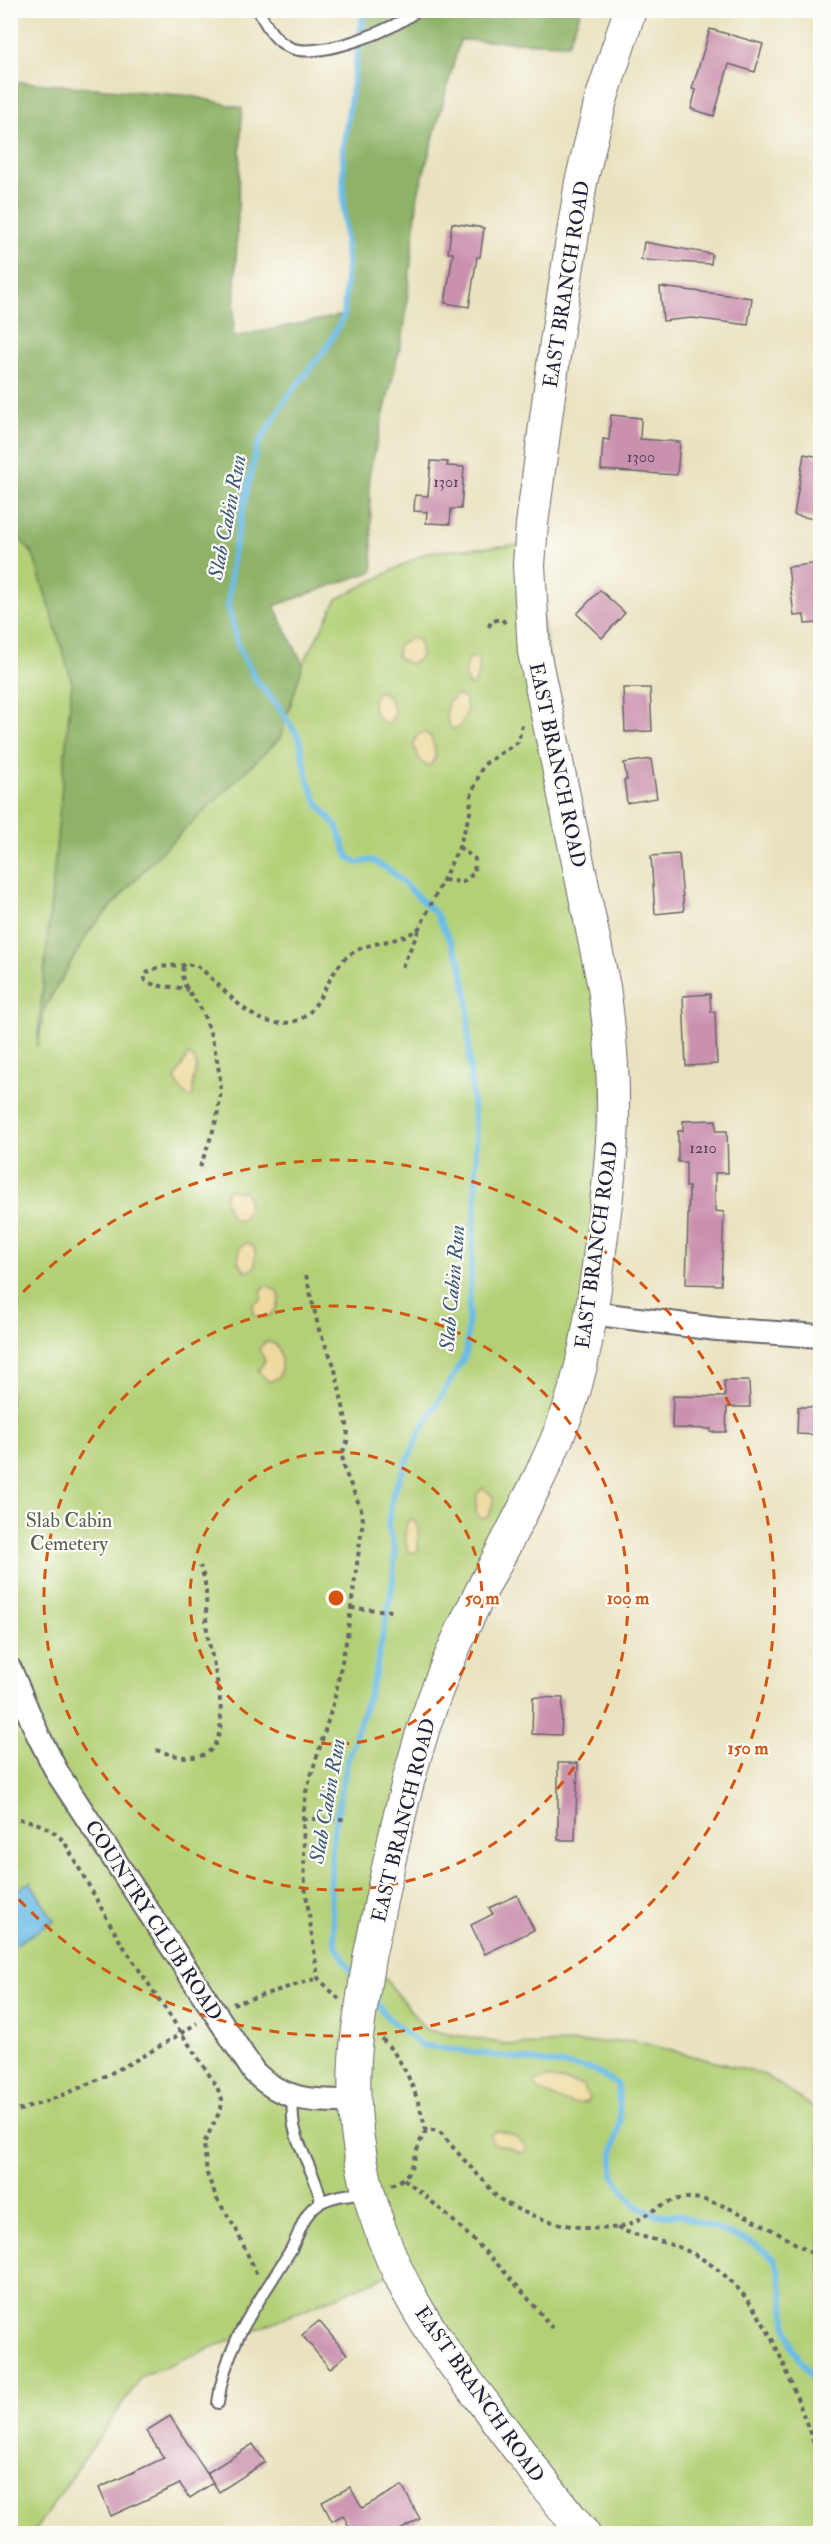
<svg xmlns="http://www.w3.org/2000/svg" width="831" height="2544" viewBox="0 0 831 2544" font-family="'IM FELL Double Pica',serif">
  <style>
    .green { fill: #b3d076; stroke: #6a7958; stroke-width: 1.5 }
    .forest { fill: #8eb267; stroke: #586a51; stroke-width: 1.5 }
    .sand { fill: #eeda9e; stroke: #887e6c; stroke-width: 1.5 }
    .water { fill: #6abbe6; stroke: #466e90; stroke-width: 1.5 }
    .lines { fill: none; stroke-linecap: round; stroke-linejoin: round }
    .stream { stroke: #6abbe6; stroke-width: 6 }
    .building { fill: #ca91ae }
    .lane-casing { stroke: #686569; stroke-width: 14 }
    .street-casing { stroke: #686569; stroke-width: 26 }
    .secondary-casing { stroke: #686569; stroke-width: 34 }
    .path { stroke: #686569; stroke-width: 4; stroke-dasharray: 4.5 4.5; stroke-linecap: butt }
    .lane { stroke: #fff; stroke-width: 10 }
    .street { stroke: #fff; stroke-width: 22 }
    .secondary { stroke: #fff; stroke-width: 32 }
    .secondary-bridge-casing { stroke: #686569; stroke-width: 34; stroke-linecap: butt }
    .secondary-bridge { stroke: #fff; stroke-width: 32 }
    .ring { fill: none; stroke: #d45411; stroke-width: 3; stroke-dasharray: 10 8 }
    .labels { text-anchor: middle; stroke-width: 4.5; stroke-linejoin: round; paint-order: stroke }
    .number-label { font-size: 16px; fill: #4c3e58 }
    .street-label { font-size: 20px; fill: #22223b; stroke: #fdfcf7 }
    .park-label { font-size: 20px; fill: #555f50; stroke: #fdfcf7 }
    .water-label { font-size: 21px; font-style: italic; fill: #3b5877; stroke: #fdfcf7 }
    .centre { fill: #d45411; stroke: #fdfcf7; stroke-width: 3 }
    .ring-label { font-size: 18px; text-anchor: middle; font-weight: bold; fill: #d45411; stroke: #fdfcf7; stroke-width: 4.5; stroke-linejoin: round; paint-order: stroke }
  </style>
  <rect width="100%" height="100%" fill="#fdfcf7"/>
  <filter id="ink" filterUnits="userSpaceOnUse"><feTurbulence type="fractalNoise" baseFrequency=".0167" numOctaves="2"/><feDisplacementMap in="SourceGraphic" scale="12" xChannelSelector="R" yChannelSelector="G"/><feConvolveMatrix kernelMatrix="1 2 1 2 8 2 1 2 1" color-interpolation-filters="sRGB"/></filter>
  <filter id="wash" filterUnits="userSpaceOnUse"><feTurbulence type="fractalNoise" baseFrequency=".008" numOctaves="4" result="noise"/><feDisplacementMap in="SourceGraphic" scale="24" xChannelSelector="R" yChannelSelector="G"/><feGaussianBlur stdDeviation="1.35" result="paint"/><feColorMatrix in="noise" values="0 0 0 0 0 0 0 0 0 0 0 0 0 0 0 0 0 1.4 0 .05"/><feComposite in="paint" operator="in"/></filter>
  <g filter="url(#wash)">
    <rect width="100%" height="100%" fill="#e9e2bf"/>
    <polygon class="green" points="10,526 33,554 72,682 38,1039 45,1007 89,931 153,860 280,738 303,664 337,599 428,552 530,544 609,1026 578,1373 442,1677 369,1958 426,2030 512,2045 635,2041 765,2075 820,2112 820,2533 584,2533 396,2272 142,2376 33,2533 11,2533 10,1628 15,1625 10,1619"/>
    <polygon class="forest" points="364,11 581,11 568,44 460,40 418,194 404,330 369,475 373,571 274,606 303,664 280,738 153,860 89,931 45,1007 37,1047 72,682 33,554 11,528 10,81 192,96 242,108 233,337 344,315 347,265 344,215 343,149"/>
    <g class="sand">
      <polygon points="412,638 419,640 421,656 417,661 409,664 397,657 398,645"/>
      <path d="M476 656C482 666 479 678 472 686L468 685 465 676 468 659Z"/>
      <path d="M379 691C389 694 392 703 395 713L390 723H383C373 716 368 699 379 691Z"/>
      <path d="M457 695 464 698C469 709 465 720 458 728L452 729C445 721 446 712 448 702Z"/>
      <path d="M425 733 431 737C434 747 440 758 429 766L421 762 413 744 418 734Z"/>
      <polygon points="188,1055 194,1058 197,1067 193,1080 193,1095 190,1097 185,1095 175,1079"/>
      <path d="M231 1189 236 1192 244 1191C251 1201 250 1213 240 1221L232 1218C228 1210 223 1199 226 1191Z"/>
      <polygon points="247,1243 252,1245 255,1252 255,1267 250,1271 245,1271 238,1262 240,1247"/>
      <path d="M267 1285 279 1293C282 1308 268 1324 254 1314L253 1304 261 1300 262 1289Z"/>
      <path d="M265 1342C283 1341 283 1364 279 1377L269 1382 258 1371 265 1361 259 1349Z"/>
      <polygon points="483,1488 494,1497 489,1517 481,1519 476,1513 477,1494"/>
      <path d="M410 1519 414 1521 418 1528V1550L415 1553 409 1552C405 1544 403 1526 410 1519Z"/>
      <path d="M548 2078 583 2085 589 2098 587 2102C570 2108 552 2097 537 2089L535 2082Z"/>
      <path d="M497 2131C509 2132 523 2138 526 2150L523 2153C511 2151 510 2145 493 2144L490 2137 492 2133Z"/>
    </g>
    <polygon class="water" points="30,1882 54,1921 11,1947 11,1894"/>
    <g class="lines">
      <g class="stream">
        <polyline points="354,1976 335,1944 330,1885 333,1836 346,1766 375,1675 393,1582 395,1552 388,1525 393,1493 421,1430 466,1354 476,1194 476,1140 469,1058 468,1000 460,960 436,914 391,871 372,860 357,863 348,857 337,827 318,804 308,780 299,738 278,706 256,680 238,646 228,606 232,559 257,446 286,399 327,347 344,316 347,265 344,215 343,149 364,10"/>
        <polyline points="374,2000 388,2018 420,2045 592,2069 618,2085 620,2123 613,2152 613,2176 635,2205 656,2215 679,2215 753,2243 774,2258 780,2275 786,2322 793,2349 820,2388"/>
      </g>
    </g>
    <g id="blocks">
      <g class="building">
        <polygon points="710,29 763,44 755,72 729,64 714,116 691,109 696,90 692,89"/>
        <polygon points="452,223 484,228 480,257 477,257 469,307 445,303 453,253 448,253"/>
        <polygon points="644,242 712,254 711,264 641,260"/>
        <polygon points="660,287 752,298 748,325 692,318 663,321"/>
        <polygon points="611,415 641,418 640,439 680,442 677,475 601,470 603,439 609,440"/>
        <polygon points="804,454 820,457 820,520 794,515"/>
        <polygon points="431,461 448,462 447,466 464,467 461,509 451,509 450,524 426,523 427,512 414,511 415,495 428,496"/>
        <polygon points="820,563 820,623 805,624 804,615 794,616 788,567"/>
        <polygon points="600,590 625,613 602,638 577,614"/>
        <polygon points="623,688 650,688 652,731 625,732"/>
        <polygon points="651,759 657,798 627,803 624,780 627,780 624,763"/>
        <polygon points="679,854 684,911 655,914 651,856"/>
        <polygon points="710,994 711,1012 715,1012 717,1064 686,1066 683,996"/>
        <polygon points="716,1120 716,1131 727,1131 728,1173 715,1173 715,1211 724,1212 721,1285 686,1284 689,1187 686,1187 686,1162 678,1162 678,1131 683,1131 683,1121"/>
        <polygon points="724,1381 749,1381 750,1407 727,1407 726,1432 710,1432 711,1429 672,1428 673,1396 725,1397"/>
        <polygon points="798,1407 820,1407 820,1435 797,1434"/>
        <polygon points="533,1697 563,1698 561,1735 532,1734"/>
        <polygon points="558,1763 578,1763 575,1840 558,1840"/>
        <polygon points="517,1895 534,1930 485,1954 471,1925 493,1914 489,1908"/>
        <polygon points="319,2321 347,2354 330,2369 302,2335"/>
        <polygon points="170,2416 213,2483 190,2498 180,2484 111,2516 99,2488 164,2458 146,2431"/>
        <polygon points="253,2444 265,2462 219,2492 207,2473"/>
        <polygon points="402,2486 420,2519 393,2534 353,2534 343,2515 332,2521 322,2502 350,2487 362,2508"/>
      </g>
    </g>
  </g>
  <g filter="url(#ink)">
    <use href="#blocks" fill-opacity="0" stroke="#686569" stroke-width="1.5"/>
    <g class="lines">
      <defs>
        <g id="lane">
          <path d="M258 10C267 26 274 41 291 48 319 59 396 30 417 10"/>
          <path d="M293 2096C292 2109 292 2122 296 2134 303 2158 317 2177 321 2202"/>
          <path d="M218 2403C226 2340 259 2303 290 2251 298 2238 303 2216 314 2207 328 2195 349 2195 366 2192"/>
        </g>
        <g id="street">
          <polyline points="591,1313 717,1329 820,1336"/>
          <path d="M10 1669 38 1735 58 1774 254 2072C284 2102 314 2101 354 2101"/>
        </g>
        <g id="secondary">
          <path d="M369 1958C389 1864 406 1767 442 1677 476 1590 528 1511 563 1424 583 1374 591 1318 598 1266 605 1210 614 1154 613 1098 613 1061 609 1024 604 987L534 652 529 565 532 524 556 342 581 182 601 100 630 10"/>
          <path d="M359 2022C342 2134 372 2243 435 2337 451 2363 471 2386 489 2410 520 2452 551 2493 584 2534"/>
        </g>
      </defs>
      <use href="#lane" class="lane-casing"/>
      <use href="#street" class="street-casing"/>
      <use href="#secondary" class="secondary-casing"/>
      <g class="path">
        <polyline points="489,627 491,621 502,619 507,626"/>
        <polyline points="444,880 463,882 474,873 475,859 459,847"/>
        <path d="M185 965C172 966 152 965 144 976L145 980C155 989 175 985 188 990"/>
        <polyline points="402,967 419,930"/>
        <path d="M200 1167C211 1136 225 1106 219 1072 216 1052 210 1028 201 1009 194 997 178 982 183 968L189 965H196C226 987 253 1034 295 1021 302 1019 308 1015 313 1008 325 992 333 968 349 955 370 939 400 945 420 927L459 847 470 813 471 796 483 765 518 742 522 725"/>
        <polyline points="306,1275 319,1330 334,1365 348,1429 347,1442 342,1454 344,1469 361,1509 363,1520 347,1637 334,1701 306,1792 303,1819 305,1886 318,1978 339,1999"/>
        <polyline points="351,1608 393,1611"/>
        <path d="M156 1750C166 1753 177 1757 187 1757 244 1761 213 1668 208 1637 203 1610 211 1593 200 1566"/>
        <path d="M10 1818C32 1820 51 1826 65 1843L118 1938 216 2085 222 2099 221 2109 204 2143 207 2174 217 2199 236 2229 258 2277"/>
        <polyline points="303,1819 348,1819"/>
        <polyline points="233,2004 318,1978"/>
        <path d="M382 2039C407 2064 418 2097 426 2131"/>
        <path d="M10 2113C77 2094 139 2061 197 2023"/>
        <path d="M404 2179C457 2220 511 2275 552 2328"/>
        <path d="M391 2185C418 2176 411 2153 426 2131L434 2130 441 2133C455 2150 469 2166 484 2181 490 2188 495 2197 503 2201 531 2220 593 2236 626 2225 648 2218 663 2198 688 2198 724 2197 788 2240 820 2258"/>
        <path d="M617 2228C638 2237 661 2240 683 2249 762 2283 785 2367 813 2441L820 2453"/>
      </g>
      <use href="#lane" class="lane"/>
      <use href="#street" class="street"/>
      <use href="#secondary" class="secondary"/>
      <defs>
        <polyline id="secondary-bridge" points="359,2022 369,1958"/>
      </defs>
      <use href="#secondary-bridge" class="secondary-bridge-casing"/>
      <use href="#secondary-bridge" class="secondary-bridge"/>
    </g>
  </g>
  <g class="ring">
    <circle cx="336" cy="1598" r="146"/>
    <circle cx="336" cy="1598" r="292"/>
    <path d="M11 1305A438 438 0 1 1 11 1891"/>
  </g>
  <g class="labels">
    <g class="number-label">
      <text x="641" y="462">1300</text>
      <text x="446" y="487">1301</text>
      <text x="703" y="1153">1210</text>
    </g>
    <g class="street-label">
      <text transform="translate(566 284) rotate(-81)" y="7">EAST BRANCH ROAD</text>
      <text transform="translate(558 765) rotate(78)" y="7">EAST BRANCH ROAD</text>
      <text transform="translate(596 1245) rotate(-82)" y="7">EAST BRANCH ROAD</text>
      <text transform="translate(403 1820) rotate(-76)" y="7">EAST BRANCH ROAD</text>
      <text transform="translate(154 1920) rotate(57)" y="7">COUNTRY CLUB ROAD</text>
      <text transform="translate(480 2394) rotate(55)" y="7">EAST BRANCH ROAD</text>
    </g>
    <g class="park-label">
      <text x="69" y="1527">Slab Cabin<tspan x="69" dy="23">Cemetery</tspan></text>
    </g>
    <g class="water-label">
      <text transform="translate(227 517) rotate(-79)" y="7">Slab Cabin Run</text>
      <text transform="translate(452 1288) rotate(-85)" y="7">Slab Cabin Run</text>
      <text transform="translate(327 1801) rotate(-80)" y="7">Slab Cabin Run</text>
    </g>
  </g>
  <circle cx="336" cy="1598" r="9" class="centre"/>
  <g class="ring-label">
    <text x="482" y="1604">50 m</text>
    <text x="628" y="1604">100 m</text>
    <text x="748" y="1754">150 m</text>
  </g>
  <rect width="831" height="2544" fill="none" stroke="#fdfcf7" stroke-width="36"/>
</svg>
